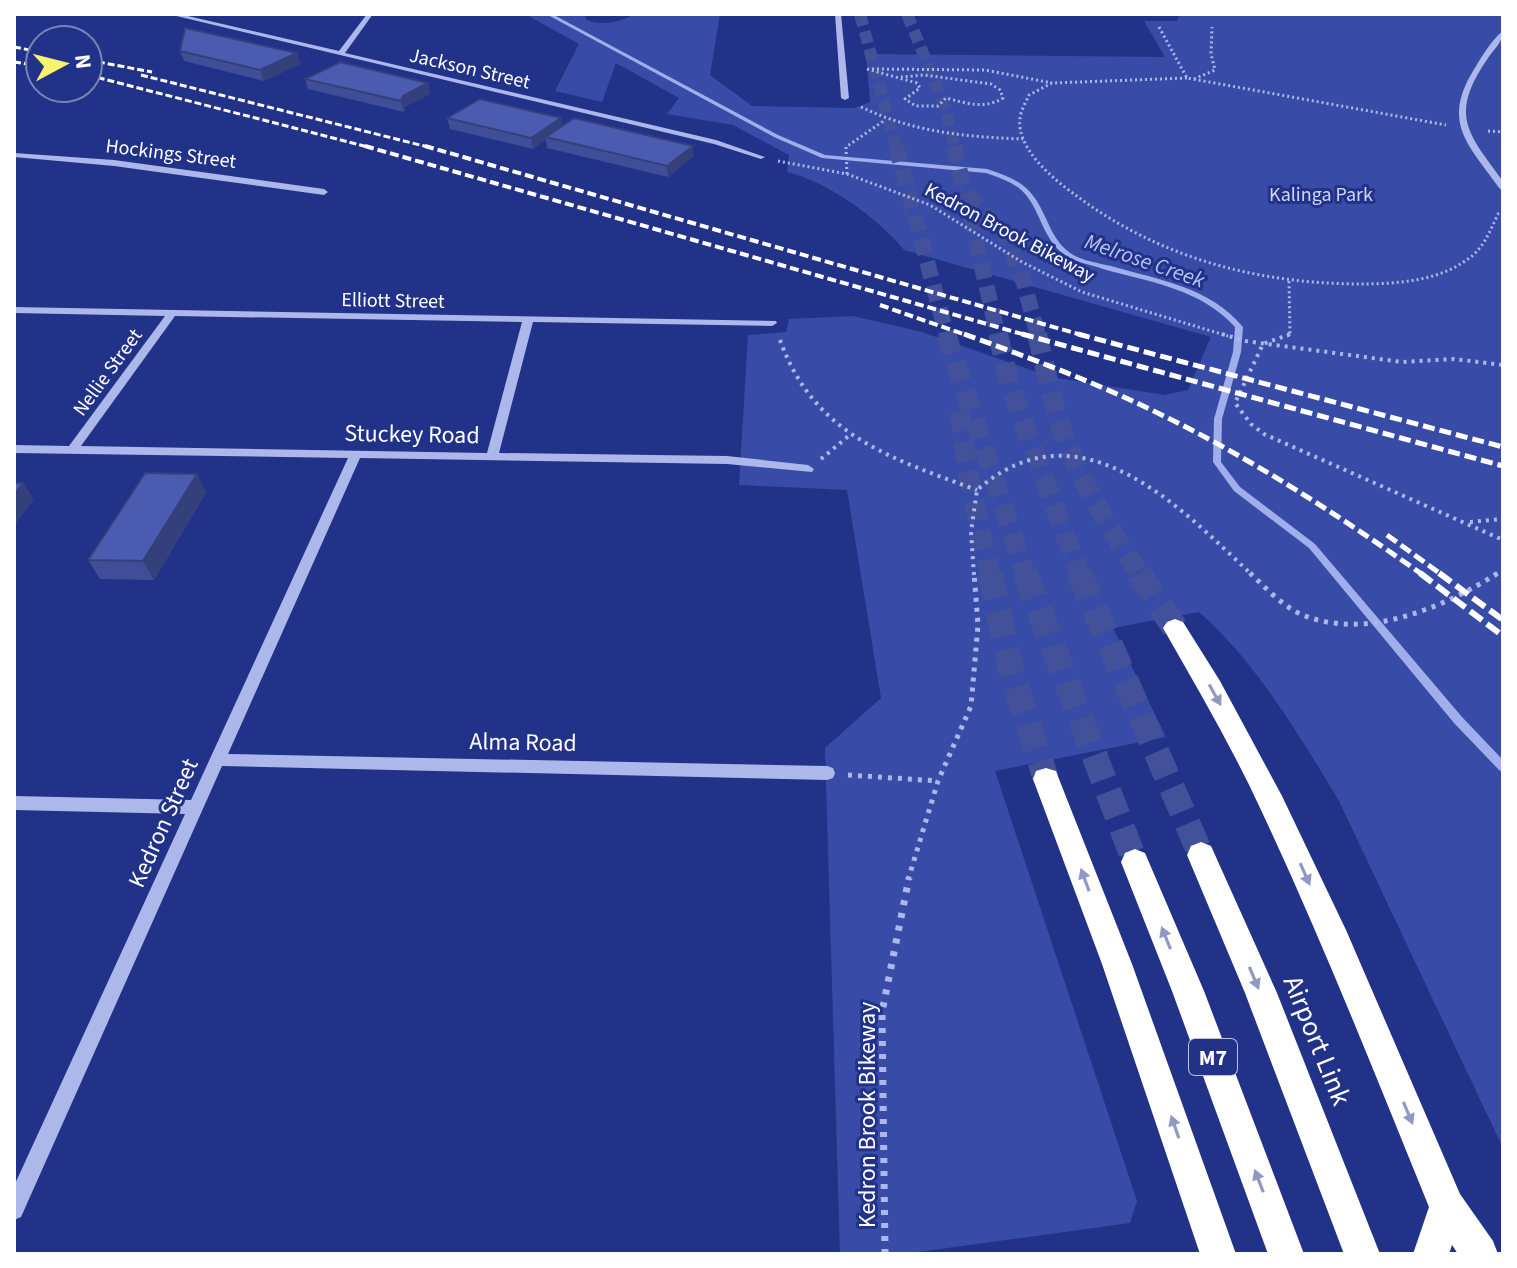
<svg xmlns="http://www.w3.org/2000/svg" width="1517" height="1268" viewBox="0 0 1517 1268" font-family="'Source Sans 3',sans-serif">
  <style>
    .green { fill: #384ca7 }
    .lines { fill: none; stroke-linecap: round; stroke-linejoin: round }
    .stream { fill: #a0aeeb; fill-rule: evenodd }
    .highway-tunnel-far3 { stroke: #42519a; stroke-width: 12; stroke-dasharray: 12 6; stroke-linecap: butt }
    .highway-tunnel-far2 { stroke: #42519a; stroke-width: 16; stroke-dasharray: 16 8; stroke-linecap: butt }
    .highway-tunnel-far1 { stroke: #42519a; stroke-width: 20; stroke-dasharray: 20 10; stroke-linecap: butt }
    .highway-tunnel { stroke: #42519a; stroke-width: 26; stroke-dasharray: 26 13; stroke-linecap: butt }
    .path-far3 { stroke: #acb7ea; stroke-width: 3; stroke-dasharray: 2 3; stroke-linecap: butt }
    .path-far2 { stroke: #acb7ea; stroke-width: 4; stroke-dasharray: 3 5; stroke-linecap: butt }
    .path-far1 { stroke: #acb7ea; stroke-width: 5; stroke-dasharray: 4 6; stroke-linecap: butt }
    .path { stroke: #acb7ea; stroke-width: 7; stroke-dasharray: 5 8; stroke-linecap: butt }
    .minor { fill: #acb7ea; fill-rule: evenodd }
    .highway { fill: #fff; fill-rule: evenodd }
    .rail-far3 { stroke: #fff; stroke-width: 3; stroke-dasharray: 7 3; stroke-linecap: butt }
    .rail-far2 { stroke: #fff; stroke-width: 4; stroke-dasharray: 9 4; stroke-linecap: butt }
    .rail-far1 { stroke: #fff; stroke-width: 5; stroke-dasharray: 12 5; stroke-linecap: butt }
    .rail { stroke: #fff; stroke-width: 6; stroke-dasharray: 15 6; stroke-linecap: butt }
    .wall { fill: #404e97 }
    .shaded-wall { fill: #34407b }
    .building { fill: #4a5bb0; stroke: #34407b; stroke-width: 2 }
    .oneway { fill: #9098c4 }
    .labels { text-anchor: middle; stroke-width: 6; stroke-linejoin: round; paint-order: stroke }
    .far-street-label { font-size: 20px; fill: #fff; stroke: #213288 }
    .far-park-label { font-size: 20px; fill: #d0d7f7; stroke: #213288 }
    .far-water-label { font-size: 22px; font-style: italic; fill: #b8c2f1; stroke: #213288 }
    .shield { fill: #213288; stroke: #bcc2db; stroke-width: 2 }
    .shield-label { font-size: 22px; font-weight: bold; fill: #fff }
    .street-label { font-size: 24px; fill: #fff; stroke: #213288 }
    .near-street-label { font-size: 28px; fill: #fff; stroke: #213288 }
  </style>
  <rect width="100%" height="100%" fill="#213288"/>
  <path class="green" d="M525 14H584L587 20C606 27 620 21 636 14 647 10 705 14 720 14L710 75 752 106 854 108 870 102 866 54 1165 57 1144 21H1177L1180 14H1503V1148L1339 801C1299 735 1257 663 1199 612L1113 628 1166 737 995 771 1137 1201 1130 1223 904 1254H840L825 748 881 698 847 490 739 485 748 335 786 332 789 319 853 316 922 332 1051 377 1165 395 1188 390 1211 337 904 250C879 219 827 181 787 172L789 155 733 125 667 114 679 98 616 63 602 102 555 91 579 44Z"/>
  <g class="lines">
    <path class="stream" d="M546 14H552L778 135 825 155 987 169C1005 175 1023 181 1034 197 1048 216 1050 238 1070 253 1082 261 1098 263 1111 266 1159 280 1210 287 1243 327L1241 352 1222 419 1221 462 1240 487 1315 544 1462 717 1503 760V772L1499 770 1454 723 1309 548 1234 491 1213 462 1214 419 1233 352 1235 327C1201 289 1150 282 1103 269 1092 265 1079 263 1068 257 1040 240 1042 207 1019 188 1009 181 998 177 986 173L822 158 774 137Z"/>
    <g class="highway-tunnel-far3">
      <polyline points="860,14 896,148"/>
      <polyline points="907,14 945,107 955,148"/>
    </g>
    <g class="highway-tunnel-far2">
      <polyline points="896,146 947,336"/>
      <polyline points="954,146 998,336"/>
      <polyline points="967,194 1004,234 1024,283 1038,336"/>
    </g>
    <g class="highway-tunnel-far1">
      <polyline points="946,334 1026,575"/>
      <polyline points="998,334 1010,386 1080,575"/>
      <path d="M1037 334C1046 370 1053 407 1066 441 1085 489 1112 532 1140 575"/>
      <polyline points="960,412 967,468 990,575"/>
    </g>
    <g class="highway-tunnel">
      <polyline points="990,573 1011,670 1046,779"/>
      <polyline points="1025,573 1135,862"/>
      <polyline points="1079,573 1201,855"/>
      <polyline points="1139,573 1175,628"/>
    </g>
    <g class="path-far3">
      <polyline points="1159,27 1187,78 1446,125"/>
      <path d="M867 69 917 83 920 88 905 99 916 106H938L946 98C966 103 984 110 1003 98L1000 90 991 84 924 75 901 77"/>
      <polyline points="872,69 985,70 1052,83"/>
      <path d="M1187 78 1052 83 1029 95C1026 102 1021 110 1020 118 1016 148 1052 178 1074 194 1158 257 1253 283 1357 284 1394 284 1437 282 1468 259 1484 248 1490 231 1498 214L1503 213"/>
      <polyline points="1194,79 1215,70 1211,54 1212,27"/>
      <path d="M861 107C913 132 966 137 1023 139"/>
      <polyline points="1488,131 1503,132"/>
      <polyline points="778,161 847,174 930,205 1022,262 1082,292 1228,336"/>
      <polyline points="847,174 846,147 885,120"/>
      <polyline points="1287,336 1290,335 1289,281"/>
    </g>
    <g class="path-far2">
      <polyline points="1222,334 1245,341 1402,362 1454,359 1503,365"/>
      <polyline points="1290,334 1263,344 1235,403 1251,424 1264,434 1503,540"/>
      <path d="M780 340C814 435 890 458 977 490"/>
      <polyline points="821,459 851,434"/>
      <polyline points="1470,522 1503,519"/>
      <path d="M974 575 971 532 977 490C1079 401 1179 506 1252 575"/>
      <polyline points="1495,575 1503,570"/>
    </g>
    <g class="path-far1">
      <path d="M1250 573C1266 588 1283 607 1303 615 1366 641 1445 607 1498 573"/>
      <polyline points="848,775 938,781"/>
      <polyline points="908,880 938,781 971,706 978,625 974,573"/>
    </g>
    <polyline class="path" points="885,1254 882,1012 909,878"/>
    <g class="minor">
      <polygon points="168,14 179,14 339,51 367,14 373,14 345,53 716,140 765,157 761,159 714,144"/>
      <polygon points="835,14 841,14 849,98 845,100 841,98"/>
      <polygon points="1124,14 1155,14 1152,16"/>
      <path d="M1503 31C1503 42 1494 49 1488 58 1449 115 1467 132 1503 181V190L1500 189C1470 146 1441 124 1473 71 1481 58 1491 40 1503 31Z"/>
      <polygon points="14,153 114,160 324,189 328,192 324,195 114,166 14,157"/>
      <path d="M14 307 776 321 777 323 772 326 533 322 499 453 727 456 808 465 814 469 812 472 727 464 360 458 228 754 827 766 833 768 835 773 833 778 827 780 222 766 21 1217 14 1220V1186L185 814 14 810V796L191 800 348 458 14 453V445L69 446 165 316 14 313ZM175 316 522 322 487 453 81 446Z"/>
    </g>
    <g class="highway">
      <path d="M1175 619 1183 622 1220 681 1282 796 1346 930 1460 1194 1493 1241 1498 1254H1458L1452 1245 1449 1254H1413L1429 1207C1375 1074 1322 940 1261 810 1232 747 1197 688 1163 628L1167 622Z"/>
      <polygon points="1046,768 1056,771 1059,779 1132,964 1236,1254 1200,1254 1102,964 1033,779 1036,771"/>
      <polygon points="1201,842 1211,846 1277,993 1380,1254 1344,1254 1245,993 1187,855 1191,846"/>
      <polygon points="1135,849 1145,853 1204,991 1304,1254 1268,1254 1172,991 1121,862 1125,853"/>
    </g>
    <g class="rail-far3">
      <polyline points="14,47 40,52"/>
      <polyline points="88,60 152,72"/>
      <polyline points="14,62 40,66"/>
      <polyline points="88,75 372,148"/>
      <polyline points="141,75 432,148"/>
    </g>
    <g class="rail-far2">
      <polyline points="365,146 1029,336"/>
      <polyline points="425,146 1085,336"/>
      <polyline points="880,305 969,336"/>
    </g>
    <g class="rail-far1">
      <path d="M964 334C1033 359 1102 385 1168 418 1257 462 1341 517 1423 575"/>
      <polyline points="1022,334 1503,466"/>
      <polyline points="1078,334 1503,447"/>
      <polyline points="1387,535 1442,575"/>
    </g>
    <g class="rail">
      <polyline points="1420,573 1503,636"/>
      <polyline points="1439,573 1503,620"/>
    </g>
  </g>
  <g class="wall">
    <polygon points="180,51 297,53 300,64 264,81 184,61"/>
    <polygon points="305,79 428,83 430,94 405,107 404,112 308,89"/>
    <polygon points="447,118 562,126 693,146 693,157 668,177 547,148 546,140 533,149 450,129"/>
    <polygon points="197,474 206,493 154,580 100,579 88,560"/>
  </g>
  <g class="shaded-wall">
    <polygon points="297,53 300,64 264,81 260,70"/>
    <polygon points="428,83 430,94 405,107 404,112 401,101 403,96"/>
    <polygon points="561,118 562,129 546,137 546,140 533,149 531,138"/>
    <polygon points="693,146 693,157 668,177 667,166"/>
    <polygon points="197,474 206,493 154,580 143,561"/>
    <polygon points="23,483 34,499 14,526 14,491"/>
  </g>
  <g class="building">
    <polygon points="185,28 297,53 260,70 180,51"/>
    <polygon points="340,62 428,83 403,96 401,101 305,79"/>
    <polygon points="480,99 561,118 531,138 447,118"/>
    <polygon points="574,118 693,146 667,166 546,137"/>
    <polygon points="145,473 197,474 143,561 88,560"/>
    <polygon points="14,483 23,483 14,495"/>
  </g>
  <defs><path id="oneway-solid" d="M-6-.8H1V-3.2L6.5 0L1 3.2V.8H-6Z" transform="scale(2)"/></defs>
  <g class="oneway">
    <use href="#oneway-solid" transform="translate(1215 695) rotate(61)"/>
    <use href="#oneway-solid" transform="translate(1305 874) rotate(66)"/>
    <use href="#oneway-solid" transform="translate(1085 880) rotate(-110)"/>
    <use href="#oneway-solid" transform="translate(1166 938) rotate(-112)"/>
    <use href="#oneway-solid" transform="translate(1254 978) rotate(67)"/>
    <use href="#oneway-solid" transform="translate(1408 1113) rotate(67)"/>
    <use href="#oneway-solid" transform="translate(1175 1127) rotate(-109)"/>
    <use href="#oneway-solid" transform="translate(1259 1181) rotate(-111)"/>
  </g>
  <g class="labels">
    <g class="far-street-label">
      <text transform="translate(470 68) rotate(13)" y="7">Jackson Street</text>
      <text transform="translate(171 153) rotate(7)" y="7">Hockings Street</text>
      <text transform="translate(1010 232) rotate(28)" y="7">Kedron Brook Bikeway</text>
      <text transform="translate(393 300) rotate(1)" y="7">Elliott Street</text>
      <text transform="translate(107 372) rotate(-54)" y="7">Nellie Street</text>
    </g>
    <g class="far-park-label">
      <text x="1321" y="201">Kalinga Park</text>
    </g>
    <g class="far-water-label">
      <text transform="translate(1145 260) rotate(19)" y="8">Melrose Creek</text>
    </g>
    <rect class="shield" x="1189" y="1039" width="48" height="36" rx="6"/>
    <g class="shield-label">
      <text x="1213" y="1065">M7</text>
    </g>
    <g class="street-label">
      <text transform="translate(412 434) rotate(1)" y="8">Stuckey Road</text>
      <text transform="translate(523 742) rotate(1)" y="8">Alma Road</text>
      <text transform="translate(163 823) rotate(-66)" y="8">Kedron Street</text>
      <text transform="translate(867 1115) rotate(-90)" y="8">Kedron Brook Bikeway</text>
    </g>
    <g class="near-street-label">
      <text transform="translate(1318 1040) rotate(68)" y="10">Airport Link</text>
    </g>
  </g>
  <rect width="1517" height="1268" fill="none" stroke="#ffffff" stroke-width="32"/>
  <g transform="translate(64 64) rotate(83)"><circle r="38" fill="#213288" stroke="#7a84b8" stroke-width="2"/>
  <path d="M0-6L14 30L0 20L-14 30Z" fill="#f6f46e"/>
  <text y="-12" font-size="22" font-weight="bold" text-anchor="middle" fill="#ffffff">N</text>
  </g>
</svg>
